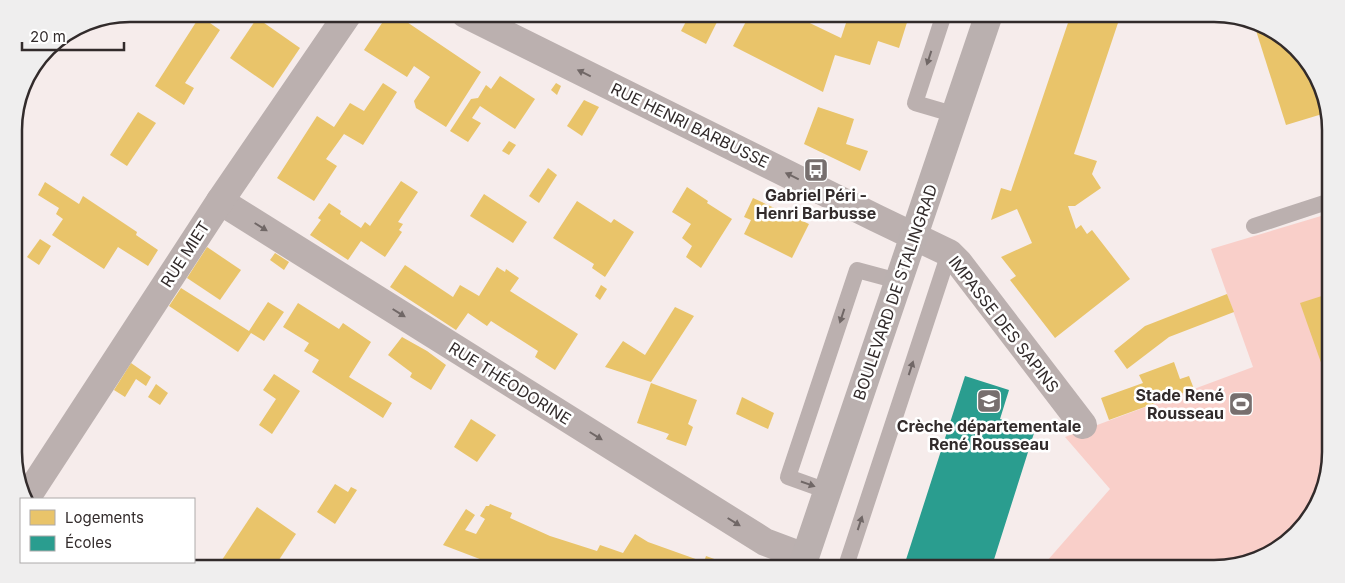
<svg xmlns="http://www.w3.org/2000/svg" width="1345" height="583" viewBox="0 0 1345 583" font-family="Inter,sans-serif">
  <style>
    .green { fill: #f9cfc9 }
    .homes { fill: #e9c46a }
    .schools { fill: #2a9d8f }
    .lines { fill: none; stroke-linecap: round; stroke-linejoin: round }
    .lane { stroke: #bbb0af; stroke-width: 16 }
    .street { stroke: #bbb0af; stroke-width: 28 }
    .secondary { stroke: #bab0af; stroke-width: 28 }
    .oneway { fill: #706766 }
    .labels { text-anchor: middle; stroke-width: 5; stroke-linejoin: round; paint-order: stroke }
    .street-label { font-size: 16px; fill: #322b2b; stroke: #fff }
    .poi-label { font-size: 16px; font-weight: bold; fill: #322b2b; stroke: #fff }
    .rim { fill: none; stroke: #322b2b; stroke-width: 2.5 }
  </style>
  <rect width="100%" height="100%" fill="#f6eceb"/>
  <polygon class="green" points="1331,213 1331,453 1322,497 1280,549 1222,569 1040,569 1110,489 1065,437 1253,367 1211,249"/>
  <g class="homes">
    <polygon points="388,14 395,14 481,72 446,127 416,108 414,101 430,77 414,66 407,77 364,50"/>
    <polygon points="690,14 721,14 706,44 681,31"/>
    <polygon points="750,14 791,14 841,38 849,14 903,14 909,16 899,48 878,41 870,65 835,55 823,92 733,46"/>
    <polygon points="1071,14 1121,14 1074,154 1097,161 1092,174 1101,188 1075,206 1068,206 1076,229 1081,225 1087,234 1092,230 1130,279 1055,338 1010,280 1016,276 1001,257 1032,243 1017,209 991,220 1001,188 1011,191"/>
    <polygon points="200,16 220,30 185,83 194,88 184,105 155,86"/>
    <polygon points="257,18 300,48 273,88 230,58"/>
    <polygon points="1253,21 1259,23 1307,59 1329,112 1286,125"/>
    <polygon points="500,76 535,99 515,129 480,106 472,118 481,123 468,142 450,131 471,99 478,98 486,85 491,89"/>
    <polygon points="383,83 397,92 363,145 344,134 326,159 337,166 314,201 277,178 317,116 334,127 350,103 364,111"/>
    <polygon points="556,83 561,86 557,95 551,90"/>
    <polygon points="584,100 599,107 582,136 567,126"/>
    <polygon points="818,107 854,119 846,144 868,151 860,171 804,144"/>
    <polygon points="138,112 156,123 127,166 110,155"/>
    <polygon points="509,141 516,145 509,155 502,151"/>
    <polygon points="548,168 557,175 539,203 529,196"/>
    <polygon points="401,181 418,192 398,222 403,224 399,230 402,232 385,257 361,241 348,260 310,235 321,220 318,218 329,203 341,211 340,214 361,228 365,222 370,226"/>
    <polygon points="45,182 79,204 83,196 137,232 136,235 158,250 148,266 118,247 104,269 52,235 63,219 56,214 59,208 38,195"/>
    <polygon points="687,187 708,201 707,203 732,219 701,268 686,257 692,246 682,238 691,224 672,212"/>
    <polygon points="484,194 527,222 513,243 470,216"/>
    <polygon points="753,198 809,224 792,258 744,234 751,220 744,217"/>
    <polygon points="577,201 611,223 614,219 634,232 605,277 592,268 594,264 553,238"/>
    <polygon points="40,239 51,246 39,265 27,257"/>
    <polygon points="207,247 241,270 220,300 187,278"/>
    <polygon points="275,253 289,262 284,270 270,260"/>
    <polygon points="405,265 453,297 460,285 479,296 497,267 505,272 506,269 519,278 510,291 578,334 555,370 535,357 538,351 491,321 487,326 468,313 456,330 390,287"/>
    <polygon points="601,285 607,289 600,300 595,296"/>
    <polygon points="181,288 249,331 268,302 284,312 264,341 251,333 238,352 169,306"/>
    <polygon points="1331,293 1331,391 1300,303"/>
    <polygon points="1227,294 1234,312 1169,337 1127,369 1114,351 1145,326"/>
    <polygon points="298,303 339,329 343,323 371,342 349,377 392,403 383,418 312,372 319,360 304,351 309,343 283,327"/>
    <polygon points="675,307 694,316 651,382 605,367 623,341 645,355"/>
    <polygon points="402,337 427,351 446,365 431,390 410,377 412,373 388,355"/>
    <polygon points="1174,362 1180,379 1189,376 1194,389 1109,420 1101,398 1143,383 1139,375"/>
    <polygon points="131,363 151,377 146,386 136,379 125,397 114,390"/>
    <polygon points="274,374 300,391 272,434 259,425 276,399 263,390"/>
    <polygon points="651,383 697,400 688,424 693,427 686,446 666,439 669,434 637,423"/>
    <polygon points="156,384 168,393 160,405 148,397"/>
    <polygon points="742,397 774,413 768,429 736,414"/>
    <polygon points="471,419 496,435 477,462 454,447"/>
    <polygon points="335,484 348,492 351,487 357,490 335,524 317,512"/>
    <polygon points="490,504 512,513 510,518 550,536 597,551 600,545 623,553 635,534 648,542 704,562 706,556 717,560 714,569 569,569 553,563 550,569 531,569 516,563 513,569 506,569 443,545 466,509 475,515 465,530 476,534 485,519 480,516 486,506 489,506"/>
    <polygon points="257,507 296,534 273,569 216,569"/>
  </g>
  <polygon class="schools" points="965,376 1009,390 1000,419 1035,430 991,569 903,569"/>
  <g class="lines">
    <g class="lane">
      <polyline points="944,14 915,103 956,115"/>
      <polyline points="1254,226 1330,201"/>
      <polyline points="827,491 788,477 857,270 898,281"/>
      <polyline points="845,569 949,253"/>
    </g>
    <g class="street">
      <polyline points="465,14 876,218 949,253 959,263 1083,425"/>
      <polyline points="220,201 765,542 805,557"/>
      <polyline points="27,497 220,201 348,14"/>
    </g>
    <polyline class="secondary" points="801,569 989,14"/>
  </g>
  <defs><path id="oneway-solid" d="M-6-.8H1V-3.2L6.5 0L1 3.2V.8H-6Z" transform="scale(1.25)"/></defs>
  <g class="oneway">
    <use href="#oneway-solid" transform="translate(929 58) rotate(108)"/>
    <use href="#oneway-solid" transform="translate(584 73) rotate(-154)"/>
    <use href="#oneway-solid" transform="translate(792 176) rotate(-154)"/>
    <use href="#oneway-solid" transform="translate(261 227) rotate(32)"/>
    <use href="#oneway-solid" transform="translate(399 313) rotate(32)"/>
    <use href="#oneway-solid" transform="translate(842 316) rotate(108)"/>
    <use href="#oneway-solid" transform="translate(911 368) rotate(-72)"/>
    <use href="#oneway-solid" transform="translate(596 436) rotate(32)"/>
    <use href="#oneway-solid" transform="translate(808 484) rotate(19)"/>
    <use href="#oneway-solid" transform="translate(734 522) rotate(32)"/>
    <use href="#oneway-solid" transform="translate(860 523) rotate(-72)"/>
  </g>
  <defs>
    <symbol id="bus-square" viewBox="-11 -11 22 22"><rect x="-9" y="-9" width="18" height="18" rx="4" fill="#776f6e" stroke="#fff"/><path d="M-5-6H5V4H4V6H2V4H-2V6H-4V4H-5ZM-3.5-4V0h7V-4ZM-3.5 1.2v1.5H-2V1.2ZM2 1.2v1.5H3.5V1.2Z" fill="#fff"/></symbol>
    <symbol id="school-square" viewBox="-11 -11 22 22"><rect x="-9" y="-9" width="18" height="18" rx="4" fill="#776f6e" stroke="#fff"/><path d="M0-5L7-2L0 1L-7-2ZM-4 1L0 2.5L4 1V4Q0 6-4 4Z" fill="#fff"/></symbol>
    <symbol id="stadium-square" viewBox="-11 -11 22 22"><rect x="-9" y="-9" width="18" height="18" rx="4" fill="#776f6e" stroke="#fff"/><path d="M0-5a6.5 5 0 1 0 0 10a6.5 5 0 1 0 0-10ZM-3.5-1.8h7v3.6h-7Z" fill="#fff"/></symbol>
  </defs>
  <g fill-rule="evenodd">
    <use href="#bus-square" x="802" y="156" width="28" height="28"/>
    <use href="#school-square" x="975" y="387" width="28" height="28"/>
    <use href="#stadium-square" x="1227" y="390" width="28" height="28"/>
  </g>
  <g class="labels">
    <g class="street-label">
      <text transform="translate(690 125) rotate(26)" y="6">RUE HENRI BARBUSSE</text>
      <text transform="translate(185 254) rotate(-57)" y="6">RUE MIET</text>
      <text transform="translate(895 292) rotate(-71)" y="6">BOULEVARD DE STALINGRAD</text>
      <text transform="translate(1004 324) rotate(52)" y="6">IMPASSE DES SAPINS</text>
      <text transform="translate(510 383) rotate(32)" y="6">RUE THÉODORINE</text>
    </g>
    <g class="poi-label">
      <text x="816" y="201">Gabriel Péri -<tspan x="816" dy="18">Henri Barbusse</tspan></text>
      <text x="1224" y="401" text-anchor="end">Stade René<tspan x="1224" dy="18">Rousseau</tspan></text>
      <text x="989" y="432">Crèche départementale<tspan x="989" dy="18">René Rousseau</tspan></text>
    </g>
  </g>
  <path d="M0 0H1345V583H0ZM130 22H1214A108 108 0 0 1 1322 130V452A108 108 0 0 1 1214 560H130A108 108 0 0 1 22 452V130A108 108 0 0 1 130 22Z" fill="#efeeee" fill-rule="evenodd"/>
  <path class="rim" d="M130 22H1214A108 108 0 0 1 1322 130V452A108 108 0 0 1 1214 560H130A108 108 0 0 1 22 452V130A108 108 0 0 1 130 22Z"/>
  <rect x="20" y="498" width="175" height="65" fill="#ffffff" stroke="#adaaaa"/>
  <rect x="30" y="510" width="25" height="15" fill="#e9c46a" stroke="#adaaaa"/>
  <text x="65" y="523" font-size="15" fill="#322b2b">Logements</text>
  <rect x="30" y="536" width="25" height="15" fill="#2a9d8f" stroke="#adaaaa"/>
  <text x="65" y="548" font-size="15" fill="#322b2b">Écoles</text>
  <path d="M22 42v8h102v-8" fill="none" stroke="#322b2b" stroke-width="2.5"/>
  <text x="30" y="42" font-size="15" fill="#322b2b" stroke="#ffffff" stroke-width="4" paint-order="stroke">20 m</text>
</svg>
